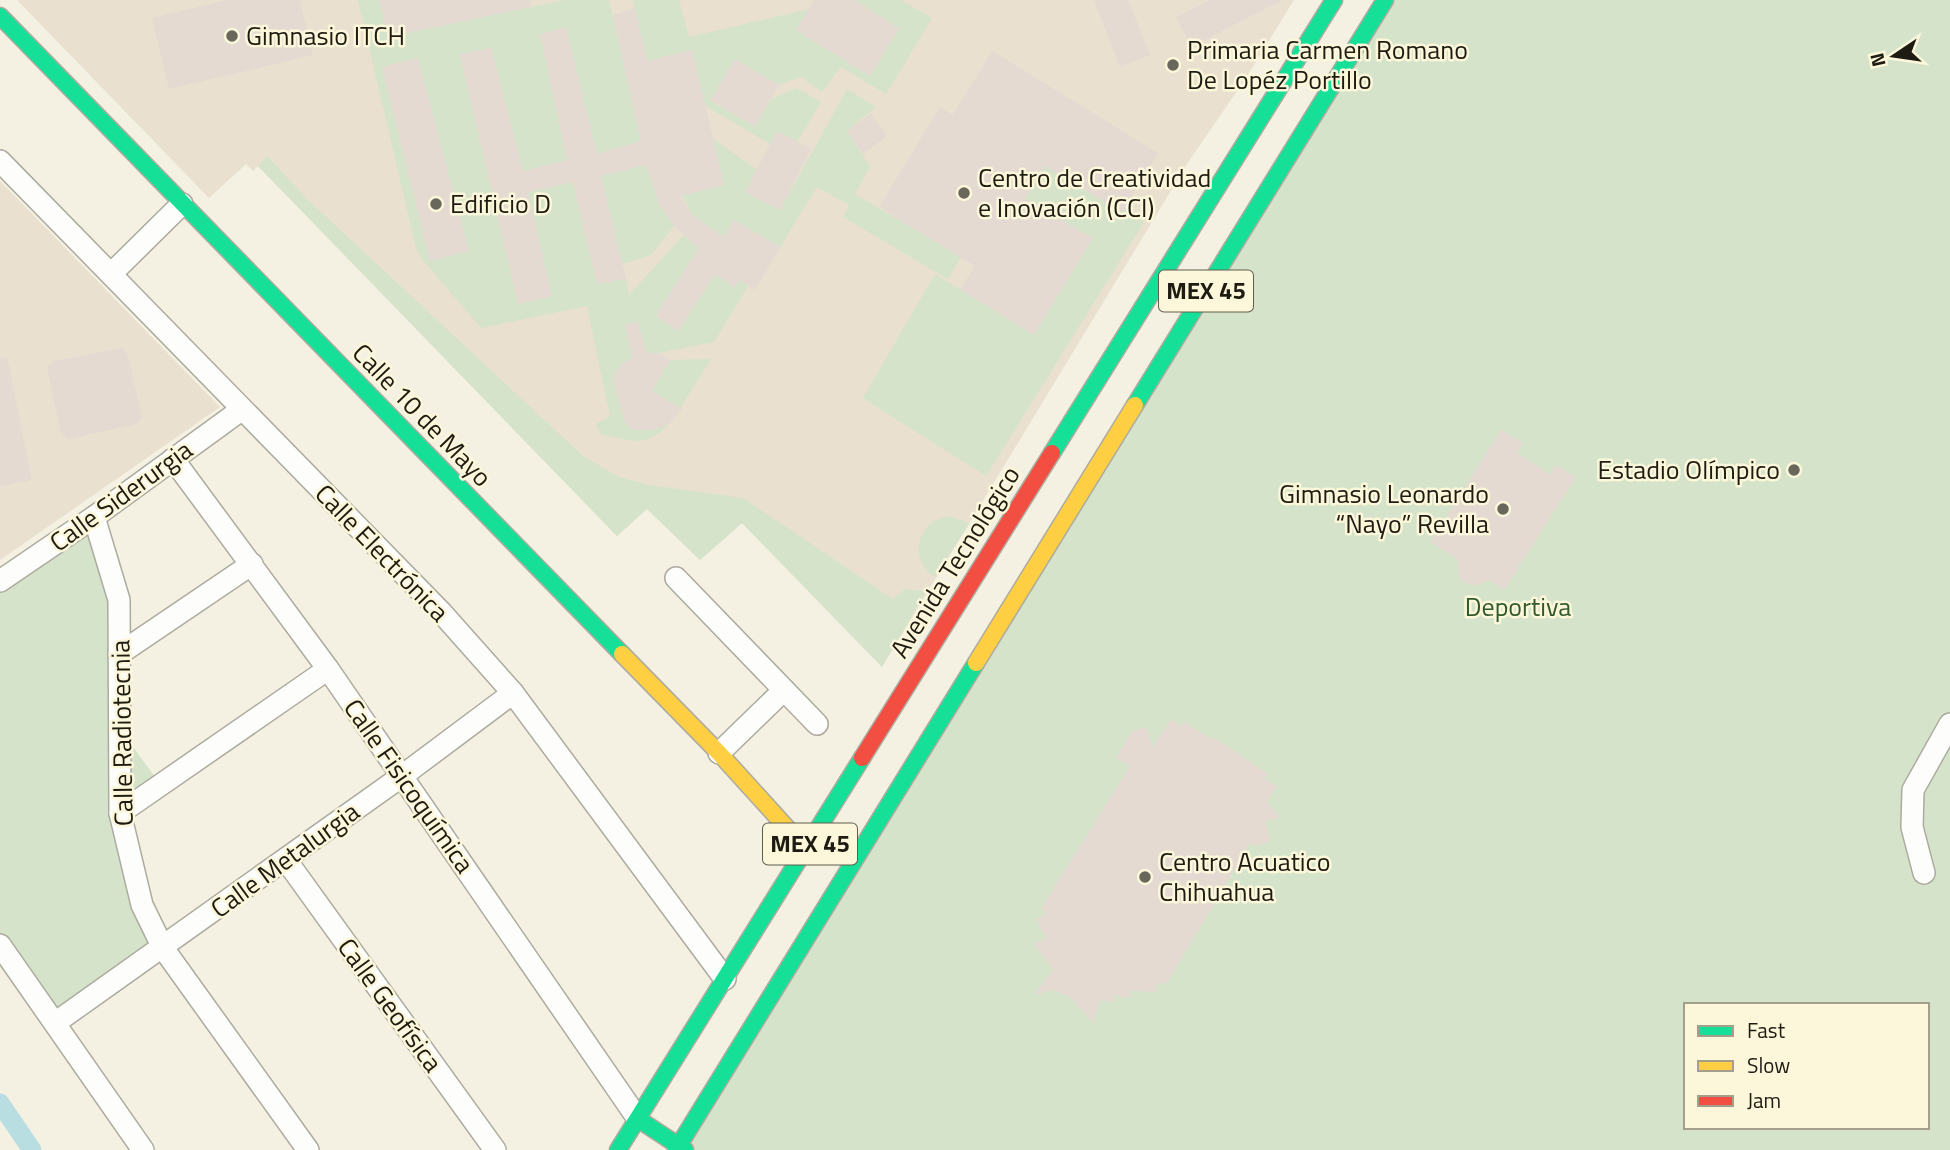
<svg xmlns="http://www.w3.org/2000/svg" width="1950" height="1150" viewBox="0 0 1950 1150" font-family="'Titillium Web',sans-serif">
  <style>
    .education { fill: #e9e0cf }
    .green { fill: #d4e3ca; fill-rule: evenodd }
    .lines { fill: none; stroke-linecap: round; stroke-linejoin: round }
    .canal { stroke: #b9dee1; stroke-width: 19 }
    .building { fill: #e4dad2 }
    .street-casing { stroke: #adab9f; stroke-width: 24 }
    .fast-casing { stroke: #adab9f; stroke-width: 19 }
    .slow-casing { stroke: #adab9f; stroke-width: 19 }
    .jam-casing { stroke: #adab9f; stroke-width: 19 }
    .street { stroke: #fdfdfb; stroke-width: 21 }
    .fast { stroke: #16e098; stroke-width: 16 }
    .slow { stroke: #ffcf43; stroke-width: 16 }
    .jam { stroke: #f24e42; stroke-width: 16 }
    .poi-dot { fill: #69675b; stroke: #fcf7da; stroke-width: 2.5 }
    .labels { text-anchor: middle; stroke-width: 5; stroke-linejoin: round; paint-order: stroke }
    .shield { fill: #fcf7da; stroke: #615e4e; stroke-width: 2 }
    .shield-label { font-size: 24px; font-weight: bold; fill: #1e1c12 }
    .poi-label { font-size: 26px; fill: #1e1c12; stroke: #fcf7da; text-anchor: start }
    .street-label { font-size: 26px; fill: #1e1c12; stroke: #fcf7da }
    .park-label { font-size: 26px; fill: #305a2c; stroke: #fcf7da }
  </style>
  <rect width="100%" height="100%" fill="#f4f1e2"/>
  <g class="education">
    <polygon points="17,0 1294,0 1244,81 1189,161 882,667 742,523 700,560 647,509 617,536 258,166 253,171 246,164 209,198"/>
    <polygon points="0,181 220,407 0,560"/>
  </g>
  <g class="green">
    <path d="M358 0H380L388 36 565 0H609L641 141 597 154 541 34 567 160 523 171 491 48 460 55 518 304 551 296 528 192 573 182 597 284 626 279 629 295 684 235 699 248 656 316 678 331 715 274 739 279 748 286 714 342 633 358 621 364 613 378C623 414 622 443 669 424 646 449 630 440 600 434L596 424 610 416 587 306 481 328 422 259 416 248Z"/>
    <polygon points="633,0 679,0 689,37 809,9 796,30 870,76 899,28 854,0 901,0 932,18 886,94 841,67 822,92 801,77 779,85 735,59 711,101 755,126 770,100 797,88 821,102 797,142 777,132 770,144 704,105 692,50 657,59 691,193 724,184 713,138 757,170 746,192 780,210 847,89 876,107 847,131 870,167 855,194 961,257 948,279 843,217 849,205 817,187 780,247 734,221 724,237 692,215 676,184"/>
    <path d="M1386 0H1950V1150H685ZM1686 1005H1927V1127H1686Z"/>
    <polygon points="267,156 307,199 583,456 619,477 649,485 743,498 893,599 905,589 926,591 882,667 742,523 700,560 647,509 617,536 258,166"/>
    <polygon points="646,165 659,204 674,226 651,255 622,264 601,176"/>
    <polygon points="1045,166 1121,212 1125,207 1144,222 986,476 863,398 935,274 1033,334 1025,199"/>
    <polygon points="711,359 680,408 652,391 670,360"/>
    <polygon points="99,515 123,595 124,751 130,743 161,785 128,808 161,948 57,1016 0,940 0,583"/>
    <path d="M947 516 970 523 934 577C908 558 917 523 947 516Z"/>
  </g>
  <g class="lines">
    <polyline class="canal" points="0,1103 32,1150"/>
  </g>
  <g class="building">
    <polygon points="227,0 300,0 313,55 169,89 152,18"/>
    <polygon points="380,0 530,0 531,7 387,37"/>
    <polygon points="814,0 854,0 899,28 870,76 796,30"/>
    <polygon points="1094,0 1128,0 1150,55 1120,67"/>
    <polygon points="1210,0 1282,0 1191,47 1176,17"/>
    <polygon points="635,8 647,61 692,50 724,185 680,196 692,215 724,237 734,220 780,247 755,290 739,280 735,288 715,274 678,331 658,318 658,312 699,248 674,226 659,204 646,165 601,176 626,279 597,284 573,182 528,192 552,296 518,304 460,54 491,48 523,171 567,160 540,34 566,27 597,154 641,141 613,15"/>
    <polygon points="992,51 1158,153 1122,212 1045,166 1025,199 1093,238 1034,335 960,289 975,266 879,207 940,107 953,115"/>
    <polygon points="418,58 469,251 430,261 382,67"/>
    <polygon points="735,59 779,85 755,126 711,100"/>
    <polygon points="871,114 887,136 863,154 847,131"/>
    <polygon points="777,131 811,149 780,210 745,192"/>
    <polygon points="638,321 646,352 659,353 670,360 652,391 682,409 669,424 653,430 634,430 625,423 613,378 621,364 632,358 625,325"/>
    <polygon points="123,348 128,356 142,418 136,424 69,439 61,433 47,368 54,361"/>
    <polygon points="7,357 32,480 0,486 0,358"/>
    <polygon points="1501,430 1523,443 1517,453 1550,474 1556,465 1576,477 1504,590 1489,580 1478,585 1467,584 1459,577 1457,559 1430,542"/>
    <polygon points="1171,720 1182,726 1184,722 1213,740 1214,737 1268,774 1264,778 1277,786 1267,801 1280,818 1265,821 1270,840 1259,846 1250,843 1167,983 1156,984 1157,992 1129,991 1131,998 1113,995 1115,1002 1101,1000 1093,1023 1070,997 1052,990 1034,995 1053,970 1033,943 1047,939 1036,919 1046,915 1042,907 1130,766 1116,758 1132,731 1147,727 1152,747"/>
  </g>
  <g class="lines">
    <defs>
      <g id="street">
        <polyline points="0,161 441,612 513,693 725,979"/>
        <polyline points="111,274 182,204"/>
        <polyline points="173,459 328,669 638,1119"/>
        <polyline points="94,517 119,600 120,813 142,905 163,948 308,1150"/>
        <polyline points="676,578 817,724"/>
        <polyline points="0,581 94,517 241,410"/>
        <polyline points="119,654 252,564"/>
        <polyline points="719,753 784,690"/>
        <polyline points="120,813 328,669"/>
        <polyline points="286,860 495,1150"/>
        <polyline points="1924,873 1912,827 1913,790 1950,724"/>
        <polyline points="0,945 143,1150"/>
        <polyline points="55,1023 402,776 513,693"/>
      </g>
      <g id="fast">
        <polyline points="0,16 622,654"/>
        <polyline points="1135,405 1385,0"/>
        <polyline points="1052,453 1334,0"/>
        <polyline points="638,1119 685,1150"/>
        <polyline points="618,1150 862,758"/>
        <polyline points="676,1150 976,663"/>
      </g>
      <g id="slow">
        <polyline points="622,654 719,753 806,849"/>
        <polyline points="976,663 1135,405"/>
      </g>
      <polyline id="jam" points="862,758 1052,453"/>
    </defs>
    <use href="#street" class="street-casing"/>
    <use href="#fast" class="fast-casing"/>
    <use href="#slow" class="slow-casing"/>
    <use href="#jam" class="jam-casing"/>
    <use href="#street" class="street"/>
    <use href="#fast" class="fast"/>
    <use href="#slow" class="slow"/>
    <use href="#jam" class="jam"/>
  </g>
  <g class="poi-dot">
    <circle cx="232" cy="36" r="7"/>
    <circle cx="1173" cy="65" r="7"/>
    <circle cx="964" cy="193" r="7"/>
    <circle cx="436" cy="204" r="7"/>
    <circle cx="1794" cy="470" r="7"/>
    <circle cx="1503" cy="509" r="7"/>
    <circle cx="1145" cy="877" r="7"/>
  </g>
  <g class="labels">
    <g class="shield">
      <rect x="1159" y="270.5" width="94" height="41" rx="5"/>
      <rect x="763" y="823.5" width="94" height="41" rx="5"/>
    </g>
    <g class="shield-label">
      <text x="1206" y="299">MEX 45</text>
      <text x="810" y="852">MEX 45</text>
    </g>
    <g class="poi-label">
      <text x="246" y="45">Gimnasio ITCH</text>
      <text x="1187" y="59">Primaria Carmen Romano<tspan x="1187" dy="30">De Lopéz Portillo</tspan></text>
      <text x="978" y="187">Centro de Creatividad<tspan x="978" dy="30">e Inovación (CCI)</tspan></text>
      <text x="450" y="213">Edificio D</text>
      <text x="1780" y="479" text-anchor="end">Estadio Olímpico</text>
      <text x="1489" y="503" text-anchor="end">Gimnasio Leonardo<tspan x="1489" dy="30">“Nayo” Revilla</tspan></text>
      <text x="1159" y="871">Centro Acuatico<tspan x="1159" dy="30">Chihuahua</tspan></text>
    </g>
    <g class="street-label">
      <text transform="translate(422 415) rotate(46)" y="9">Calle 10 de Mayo</text>
      <text transform="translate(121 496) rotate(-36)" y="9">Calle Siderurgia</text>
      <text transform="translate(382 553) rotate(46)" y="9">Calle Electrónica</text>
      <text transform="translate(955 562) rotate(-58)" y="9">Avenida Tecnológico</text>
      <text transform="translate(122 733) rotate(-91)" y="9">Calle Radiotecnia</text>
      <text transform="translate(409 786) rotate(55)" y="9">Calle Fisicoquímica</text>
      <text transform="translate(285 860) rotate(-36)" y="9">Calle Metalurgia</text>
      <text transform="translate(390 1005) rotate(54)" y="9">Calle Geofísica</text>
    </g>
    <g class="park-label">
      <text x="1518" y="616">Deportiva</text>
    </g>
  </g>
  <rect x="1684" y="1003" width="245" height="126" fill="#fcf7da" stroke="#a39f8a" stroke-width="2"/>
  <rect x="1698" y="1026" width="35" height="10" fill="#16e098" stroke="#a39f8a" stroke-width="2"/>
  <text x="1747" y="1038" font-size="21" fill="#1e1c12">Fast</text>
  <rect x="1698" y="1061" width="35" height="10" fill="#ffcf43" stroke="#a39f8a" stroke-width="2"/>
  <text x="1747" y="1073" font-size="21" fill="#1e1c12">Slow</text>
  <rect x="1698" y="1096" width="35" height="10" fill="#f24e42" stroke="#a39f8a" stroke-width="2"/>
  <text x="1747" y="1108" font-size="21" fill="#1e1c12">Jam</text>
  <g transform="translate(1894 56) rotate(257)" stroke="#fcf7da" stroke-width="5" paint-order="stroke">
  <path d="M0-5L12 26L0 18L-12 26Z" fill="#1e1c12"/>
  <text y="-10" font-size="19" font-weight="bold" text-anchor="middle" fill="#1e1c12">N</text>
  </g>
</svg>
